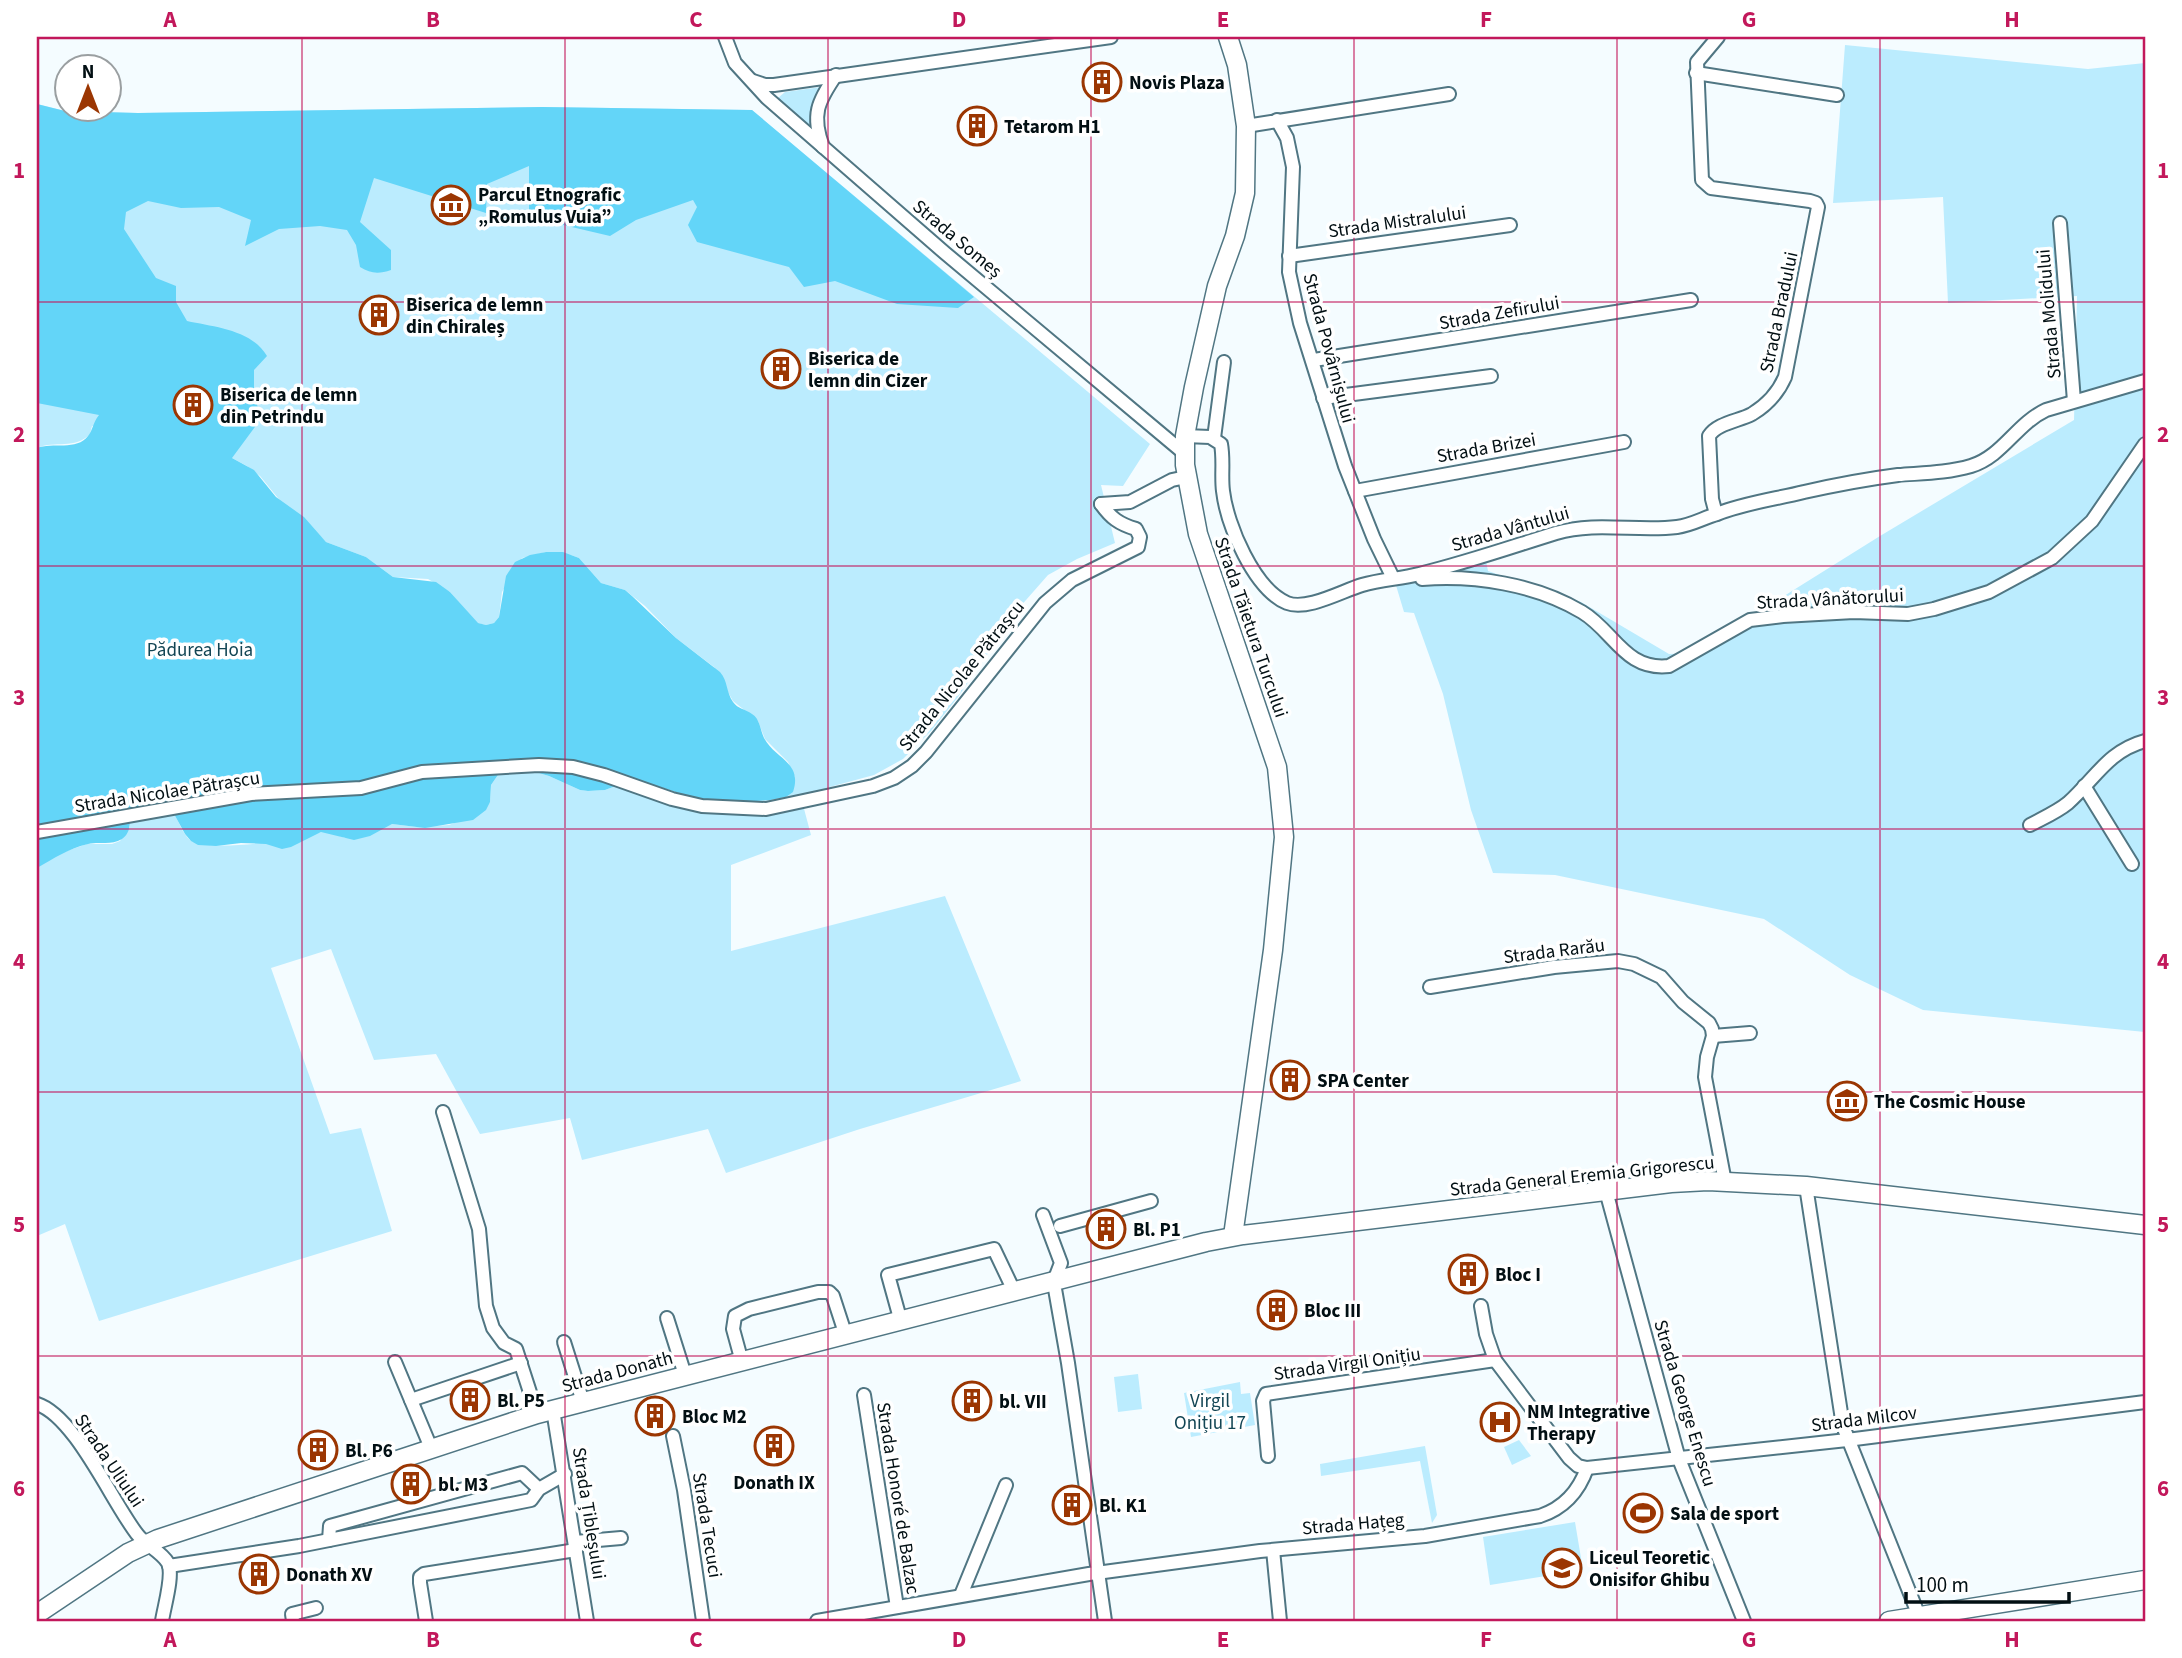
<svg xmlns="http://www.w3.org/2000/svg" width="2182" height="1658" viewBox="0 0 2182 1658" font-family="'Source Sans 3',sans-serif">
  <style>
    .green { fill: #bbecfe }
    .forest { fill: #63d5f8 }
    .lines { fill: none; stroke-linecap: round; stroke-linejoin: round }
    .street-casing { stroke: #507683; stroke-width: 16 }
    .secondary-casing { stroke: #507683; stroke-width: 21 }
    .street { stroke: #fff; stroke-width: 12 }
    .secondary { stroke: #fff; stroke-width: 18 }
    .grid { fill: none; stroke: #c2185b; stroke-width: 2; stroke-opacity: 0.55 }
    .labels { text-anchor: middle; stroke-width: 7; stroke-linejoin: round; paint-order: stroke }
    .poi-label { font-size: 19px; font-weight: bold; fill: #020f13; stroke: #fff; text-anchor: start }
    .street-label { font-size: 19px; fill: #020f13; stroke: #fff }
    .park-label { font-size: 19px; fill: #124554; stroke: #fff }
    .neatline { fill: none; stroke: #c2185b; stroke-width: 2.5 }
    .grid-label { font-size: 23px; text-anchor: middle; font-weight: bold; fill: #c2185b }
  </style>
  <rect width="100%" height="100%" fill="#f4fcff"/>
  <g class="green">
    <polygon points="1845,45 2088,69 2145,63 2145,1032 1923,1010 1850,975 1764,919 1555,875 1493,873 1471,810 1443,694 1414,613 1404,612 1395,582 1486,561 1488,571 1581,602 1669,654 1693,653 1880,536 2074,420 2077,296 1948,303 1943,197 1833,203"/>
    <polygon points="828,86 816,126 810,126 778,98 785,92"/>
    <path d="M37 104 65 111 138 113 542 107 752 110 1150 444 1123 486 1101 485 1115 543 1077 559 1048 575 1019 608 958 697 931 731 903 759 874 775 826 788 803 805 811 835 731 865V951L945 896 1021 1081 860 1129 726 1173 708 1129 582 1160 570 1118 480 1134 436 1054 374 1060 331 949 271 968 330 1134 361 1128 392 1231 99 1321 65 1224 37 1236V868L55 855 87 844H112L120 841 130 827V819L173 812C179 821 182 833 190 840 206 853 300 840 321 832H329L345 838 392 824 417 827 449 825 457 822 490 802 491 785 500 772 525 769 549 776 580 790 588 791 605 790 629 781 645 782 694 798 736 803 770 800 795 777 788 762 765 739 758 721 733 701 714 667 676 638 645 606 625 590 601 583 579 558 571 555 546 552 522 558 502 592 499 617 494 623 486 625 477 623 450 592 428 579 393 577 366 557 326 542 297 513 282 503 260 476 247 466 232 458 92 426 90 434C75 450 55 440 37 448Z"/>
    <polygon points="1138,1374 1142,1409 1118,1412 1114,1377"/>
    <polygon points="1240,1382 1241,1394 1250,1393 1255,1425 1191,1437 1184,1393"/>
    <polygon points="1519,1440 1531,1456 1512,1465 1504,1447"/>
    <polygon points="1425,1446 1437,1515 1432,1523 1420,1461 1321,1476 1320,1464"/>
    <polygon points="1575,1522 1583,1570 1490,1585 1483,1537"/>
  </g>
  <path class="forest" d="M37 104 65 111 138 113 542 107 752 110 974 297 958 308 897 304 835 281 804 287 789 267 697 242 688 225 697 207 693 200 636 220 610 236 529 217V166L487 184 486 213 374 178 360 222 391 250V270C379 274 371 274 360 267L356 245 347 230 320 226 279 229 245 246 251 220 219 207 181 208 148 201 126 212 124 229 156 278 176 286V302L187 321C215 327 252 330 267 356L254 370V388L260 420 232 458 254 470 276 497 304 517 326 542 366 557 393 577 436 582 450 592 478 623 486 625 494 623 499 617 506 576 515 562 530 555 546 552H563L579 558 601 583 625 590 632 596 676 638 720 672C728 681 726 692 733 702 738 709 745 709 752 714 760 719 760 729 764 738 775 759 803 762 793 792L786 797 770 800 728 803 694 798 645 782 629 781 605 790 588 791 580 790 549 776 525 769 500 772 491 785 490 802 486 810 473 820 425 828 392 824 370 836 354 840 321 832 291 847 282 849 266 844 241 843 216 846 198 845 191 841 185 834 173 812 130 819C130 827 129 834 122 839 111 846 100 841 88 844 67 849 55 858 37 868V448C52 442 77 451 88 436 93 430 93 422 99 415L37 403Z"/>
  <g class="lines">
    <defs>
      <g id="street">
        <polyline points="725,37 735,63 767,98 945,253 1184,453"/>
        <polyline points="1696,73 1837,95"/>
        <polyline points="753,81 765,85 774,85 1111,37"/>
        <polyline points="1277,120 1287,138 1293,167 1289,272 1300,323 1345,466 1374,539 1393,578"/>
        <polyline points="1246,126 1449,94"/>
        <path d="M823 147C811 115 818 101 836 75"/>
        <polyline points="2060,223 2074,401"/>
        <polyline points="1289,256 1510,225"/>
        <polyline points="1314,360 1691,300"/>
        <polyline points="1323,398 1491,376"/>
        <path d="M1185 436 1210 437 1221 444C1224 460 1221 476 1223 491 1227 525 1254 589 1287 603 1307 611 1342 591 1362 585 1381 579 1401 579 1419 574 1465 563 1511 547 1556 533 1596 521 1637 532 1677 527 1692 525 1703 518 1717 514 1744 503 1776 499 1804 492 1835 485 1867 479 1898 475 1923 473 1947 473 1971 466 2003 456 2016 424 2046 410L2145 381"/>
        <polyline points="1214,438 1224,362"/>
        <polyline points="1355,491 1624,442"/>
        <polyline points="1101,504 1130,502 1172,480 1186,477"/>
        <path d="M1716 514 1712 499 1709 436C1717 423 1739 421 1752 414 1767 405 1778 393 1785 377L1818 207 1816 203 1810 201 1711 188 1702 180 1697 62 1718 37"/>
        <path d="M1422 579C1475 575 1535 584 1582 612 1614 631 1625 671 1669 666L1750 620 1783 616 1854 612 1908 614 1934 609 1989 592 2052 558 2092 521 2145 444"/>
        <polyline points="2084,786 2132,864"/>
        <path d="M2030 825C2043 818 2057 812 2068 803 2095 779 2108 751 2145 741"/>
        <path d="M37 832 251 794 361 788 422 772 539 765 573 767 604 775 672 799 702 806 766 809 873 786 894 778 912 766 926 752 1045 603 1072 580 1138 547 1140 537 1136 529C1119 524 1111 518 1101 504"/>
        <polyline points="1430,987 1554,967 1618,961 1634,964 1661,977 1683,1002 1709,1023 1712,1029 1713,1036 1707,1057 1705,1077 1725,1182"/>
        <polyline points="1713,1036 1750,1033"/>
        <polyline points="443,1112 479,1229 486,1306 493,1328 504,1343 516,1349 537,1414"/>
        <polyline points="1806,1186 1843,1426 1919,1616"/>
        <polyline points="1606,1191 1679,1459 1744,1621"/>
        <polyline points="1043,1215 1061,1263 1054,1281 1055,1289 1068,1363 1105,1621"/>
        <polyline points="1060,1226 1151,1201"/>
        <polyline points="1481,1306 1486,1334 1495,1360 1569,1458 1578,1466 1587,1468 1847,1440 2145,1402"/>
        <polyline points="667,1318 685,1375"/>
        <polyline points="901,1322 888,1275 994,1249 1014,1291"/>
        <polyline points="564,1342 583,1402"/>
        <polyline points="395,1362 431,1448"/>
        <polyline points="742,1362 733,1329 735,1316 749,1309 818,1292 829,1292 833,1296 846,1336"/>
        <polyline points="864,1395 897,1607"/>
        <polyline points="411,1400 521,1363"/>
        <path d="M37 1404C75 1416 112 1502 137 1534 145 1545 161 1551 168 1563 174 1575 164 1607 162 1621"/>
        <polyline points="553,1410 587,1621"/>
        <polyline points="673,1436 684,1490 703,1621"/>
        <polyline points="1268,1456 1263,1401 1266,1394 1495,1360"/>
        <polyline points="329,1540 330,1526 522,1473 539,1489"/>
        <polyline points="575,1542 621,1538"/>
        <polyline points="1273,1550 1280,1621"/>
        <polyline points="169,1566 299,1546 531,1500 539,1489 565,1474"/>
        <polyline points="961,1595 1006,1485"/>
        <polyline points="293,1621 292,1614 316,1608"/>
        <polyline points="426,1621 420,1583 420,1577 424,1574 576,1550"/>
        <path d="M817 1621 1089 1574 1260 1551 1425 1536 1540 1516C1564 1508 1579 1491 1587 1468"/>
      </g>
      <g id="secondary">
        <polyline points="1228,37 1237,65 1246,126 1245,193 1235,236 1217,286 1194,387 1185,436 1185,465 1198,534 1277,767 1284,837 1273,950 1233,1236"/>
        <polyline points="37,1614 128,1553 158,1539 537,1414 1206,1242 1243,1235 1671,1183 1708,1181 1806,1186 2145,1225"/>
        <polyline points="1889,1621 2145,1580"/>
      </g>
    </defs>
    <use href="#street" class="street-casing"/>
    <use href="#secondary" class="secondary-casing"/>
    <use href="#street" class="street"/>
    <use href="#secondary" class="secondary"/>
  </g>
  <path class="grid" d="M302 37V1621M565 37V1621M828 37V1621M1091 37V1621M1354 37V1621M1617 37V1621M1880 37V1621M37 302H2145M37 566H2145M37 829H2145M37 1092H2145M37 1356H2145"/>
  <defs>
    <symbol id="building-ring" viewBox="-11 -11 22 22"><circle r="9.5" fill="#fff" stroke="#9b3602" stroke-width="1.5"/><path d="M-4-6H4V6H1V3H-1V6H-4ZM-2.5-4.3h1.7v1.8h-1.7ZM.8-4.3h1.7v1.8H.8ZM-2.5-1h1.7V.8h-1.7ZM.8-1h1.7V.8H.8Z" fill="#9b3602"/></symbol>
    <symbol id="museum-ring" viewBox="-11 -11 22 22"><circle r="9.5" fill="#fff" stroke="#9b3602" stroke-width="1.5"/><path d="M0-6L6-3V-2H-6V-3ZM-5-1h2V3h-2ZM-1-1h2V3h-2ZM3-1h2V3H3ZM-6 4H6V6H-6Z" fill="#9b3602"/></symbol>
    <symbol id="hospital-ring" viewBox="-11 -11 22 22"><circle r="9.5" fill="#fff" stroke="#9b3602" stroke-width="1.5"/><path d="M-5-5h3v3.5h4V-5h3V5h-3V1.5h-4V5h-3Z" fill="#9b3602"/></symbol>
    <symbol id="stadium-ring" viewBox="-11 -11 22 22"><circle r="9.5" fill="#fff" stroke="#9b3602" stroke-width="1.5"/><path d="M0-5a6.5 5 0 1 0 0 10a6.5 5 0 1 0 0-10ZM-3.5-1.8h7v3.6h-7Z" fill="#9b3602"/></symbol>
    <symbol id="school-ring" viewBox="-11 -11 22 22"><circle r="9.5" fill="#fff" stroke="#9b3602" stroke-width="1.5"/><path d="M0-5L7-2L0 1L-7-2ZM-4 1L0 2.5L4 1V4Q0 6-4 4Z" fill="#9b3602"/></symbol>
  </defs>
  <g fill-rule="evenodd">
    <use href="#building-ring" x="1080" y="60" width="44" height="44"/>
    <use href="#building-ring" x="955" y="104" width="44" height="44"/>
    <use href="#museum-ring" x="429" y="183" width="44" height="44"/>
    <use href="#building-ring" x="357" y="293" width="44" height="44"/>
    <use href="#building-ring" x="759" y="347" width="44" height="44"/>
    <use href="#building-ring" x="171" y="383" width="44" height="44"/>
    <use href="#building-ring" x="1268" y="1058" width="44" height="44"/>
    <use href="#museum-ring" x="1825" y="1079" width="44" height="44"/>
    <use href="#building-ring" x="1084" y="1207" width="44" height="44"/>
    <use href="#building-ring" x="1446" y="1252" width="44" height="44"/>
    <use href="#building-ring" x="1255" y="1288" width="44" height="44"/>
    <use href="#building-ring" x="448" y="1378" width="44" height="44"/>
    <use href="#building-ring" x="950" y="1379" width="44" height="44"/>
    <use href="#building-ring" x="633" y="1394" width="44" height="44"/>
    <use href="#hospital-ring" x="1478" y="1400" width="44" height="44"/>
    <use href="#building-ring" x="752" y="1424" width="44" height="44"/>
    <use href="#building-ring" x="296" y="1428" width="44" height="44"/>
    <use href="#building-ring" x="389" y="1462" width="44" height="44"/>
    <use href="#building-ring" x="1050" y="1483" width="44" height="44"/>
    <use href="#stadium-ring" x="1621" y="1491" width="44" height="44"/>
    <use href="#school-ring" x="1540" y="1546" width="44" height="44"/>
    <use href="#building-ring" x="237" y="1552" width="44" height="44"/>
  </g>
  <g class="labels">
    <g class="poi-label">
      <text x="1129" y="89">Novis Plaza</text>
      <text x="1004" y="133">Tetarom H1</text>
      <text x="478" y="201">Parcul Etnografic<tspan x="478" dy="22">„Romulus Vuia”</tspan></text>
      <text x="406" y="311">Biserica de lemn<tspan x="406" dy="22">din Chiraleș</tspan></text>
      <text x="808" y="365">Biserica de<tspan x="808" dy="22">lemn din Cizer</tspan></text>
      <text x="220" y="401">Biserica de lemn<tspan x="220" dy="22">din Petrindu</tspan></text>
      <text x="1317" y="1087">SPA Center</text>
      <text x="1874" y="1108">The Cosmic House</text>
      <text x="1133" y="1236">Bl. P1</text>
      <text x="1495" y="1281">Bloc I</text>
      <text x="1304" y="1317">Bloc III</text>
      <text x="497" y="1407">Bl. P5</text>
      <text x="999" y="1408">bl. VII</text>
      <text x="1527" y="1418">NM Integrative<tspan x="1527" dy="22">Therapy</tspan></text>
      <text x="682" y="1423">Bloc M2</text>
      <text x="345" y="1457">Bl. P6</text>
      <text x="774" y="1489" text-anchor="middle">Donath IX</text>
      <text x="438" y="1491">bl. M3</text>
      <text x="1099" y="1512">Bl. K1</text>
      <text x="1670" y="1520">Sala de sport</text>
      <text x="1589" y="1564">Liceul Teoretic<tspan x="1589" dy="22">Onisifor Ghibu</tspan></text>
      <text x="286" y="1581">Donath XV</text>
    </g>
    <g class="street-label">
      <text transform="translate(1397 221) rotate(-8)" y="7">Strada Mistralului</text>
      <text transform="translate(958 238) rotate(40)" y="7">Strada Someș</text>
      <text transform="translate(1499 312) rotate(-10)" y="7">Strada Zefirului</text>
      <text transform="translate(1778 312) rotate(-78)" y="7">Strada Bradului</text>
      <text transform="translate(2048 314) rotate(-95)" y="7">Strada Molidului</text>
      <text transform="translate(1330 348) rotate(75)" y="7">Strada Povârnișului</text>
      <text transform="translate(1486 447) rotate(-10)" y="7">Strada Brizei</text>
      <text transform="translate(1510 528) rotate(-16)" y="7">Strada Vântului</text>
      <text transform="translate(1830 598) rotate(-3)" y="7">Strada Vânătorului</text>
      <text transform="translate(1252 627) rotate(71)" y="7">Strada Tăietura Turcului</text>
      <text transform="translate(961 675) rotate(-51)" y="7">Strada Nicolae Pătrașcu</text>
      <text transform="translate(167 791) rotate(-9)" y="7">Strada Nicolae Pătrașcu</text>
      <text transform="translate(1554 950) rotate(-7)" y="7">Strada Rarău</text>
      <text transform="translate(1582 1175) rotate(-6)" y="7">Strada General Eremia Grigorescu</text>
      <text transform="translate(1347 1363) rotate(-8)" y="7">Strada Virgil Onițiu</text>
      <text transform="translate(617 1371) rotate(-15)" y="7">Strada Donath</text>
      <text transform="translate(1686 1403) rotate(73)" y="7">Strada George Enescu</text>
      <text transform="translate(1864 1418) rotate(-7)" y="7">Strada Milcov</text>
      <text transform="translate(110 1460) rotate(56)" y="7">Strada Uliului</text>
      <text transform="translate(899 1498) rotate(81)" y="7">Strada Honoré de Balzac</text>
      <text transform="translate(590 1513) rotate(81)" y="7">Strada Țibleșului</text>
      <text transform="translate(1353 1523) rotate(-5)" y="7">Strada Hațeg</text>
      <text transform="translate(708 1525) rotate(81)" y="7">Strada Tecuci</text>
    </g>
    <g class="park-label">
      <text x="200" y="656">Pădurea Hoia</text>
      <text x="1210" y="1407">Virgil<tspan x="1210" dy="22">Onițiu 17</tspan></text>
    </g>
  </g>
  <rect width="2182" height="1658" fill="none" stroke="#ffffff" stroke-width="77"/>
  <g transform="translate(88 88)"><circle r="33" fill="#ffffff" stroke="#9a9fa1" stroke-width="2"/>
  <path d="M0-5L12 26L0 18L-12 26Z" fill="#9b3602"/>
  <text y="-10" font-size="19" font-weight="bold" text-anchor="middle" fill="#020f13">N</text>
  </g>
  <path d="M1906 1592v10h163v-10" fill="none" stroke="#020f13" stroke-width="3.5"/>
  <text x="1916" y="1592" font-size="21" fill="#020f13" stroke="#ffffff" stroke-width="5" paint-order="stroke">100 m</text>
  <rect x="38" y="38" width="2106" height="1582" class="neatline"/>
  <g class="grid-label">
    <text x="170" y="27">A</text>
    <text x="433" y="27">B</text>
    <text x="696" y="27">C</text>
    <text x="959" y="27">D</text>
    <text x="1223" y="27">E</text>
    <text x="1486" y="27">F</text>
    <text x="1749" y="27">G</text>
    <text x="2012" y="27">H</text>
    <text x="19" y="178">1</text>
    <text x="2163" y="178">1</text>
    <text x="19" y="442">2</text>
    <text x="2163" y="442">2</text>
    <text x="19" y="705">3</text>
    <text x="2163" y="705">3</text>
    <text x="19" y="969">4</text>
    <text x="2163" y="969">4</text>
    <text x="19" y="1232">5</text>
    <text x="2163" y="1232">5</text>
    <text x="19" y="1496">6</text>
    <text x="2163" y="1496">6</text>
    <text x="170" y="1647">A</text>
    <text x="433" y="1647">B</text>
    <text x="696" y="1647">C</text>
    <text x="959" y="1647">D</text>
    <text x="1223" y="1647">E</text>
    <text x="1486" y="1647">F</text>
    <text x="1749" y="1647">G</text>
    <text x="2012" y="1647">H</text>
  </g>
</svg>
